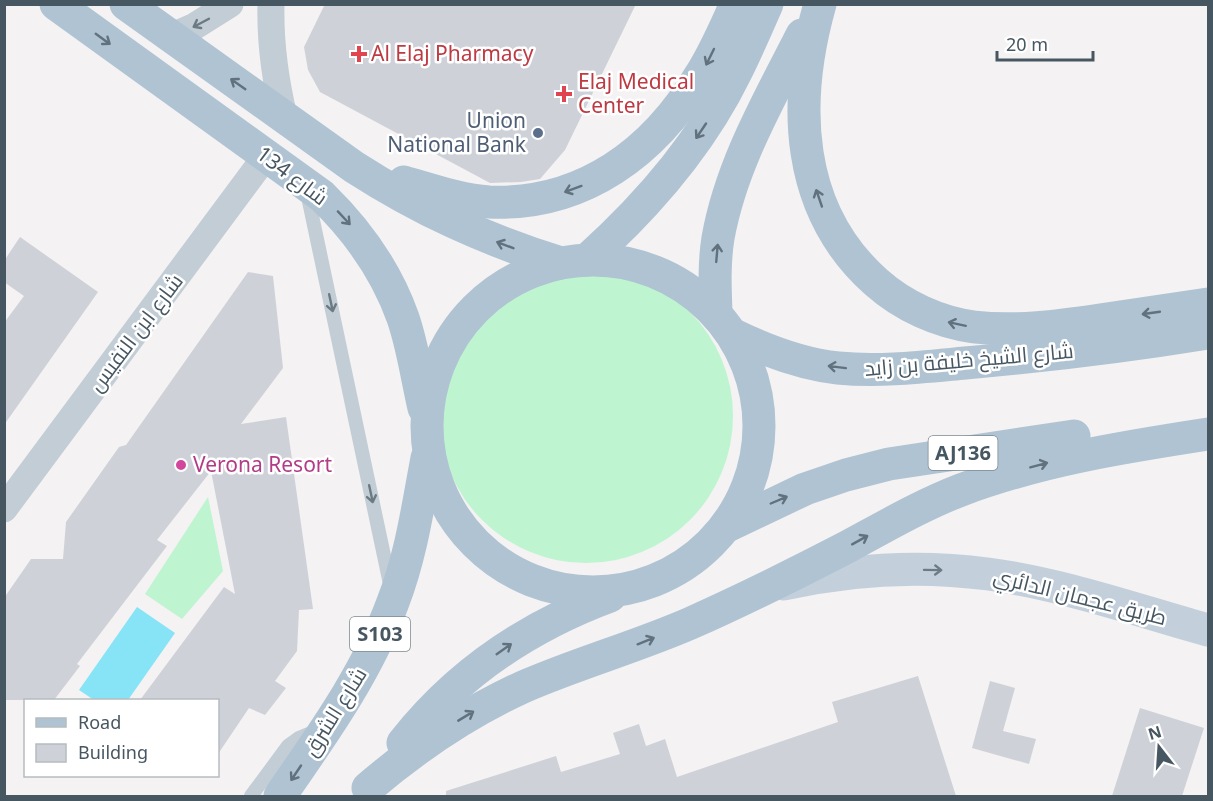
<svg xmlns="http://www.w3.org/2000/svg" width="1213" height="801" viewBox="0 0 1213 801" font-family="'Noto Sans',Cairo,sans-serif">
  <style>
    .green { fill: #bef5d0 }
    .water { fill: #87e4f6 }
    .building { fill: #ced2d8 }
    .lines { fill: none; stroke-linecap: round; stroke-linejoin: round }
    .lane { stroke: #c2cdd5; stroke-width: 14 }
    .street { stroke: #c2cdd5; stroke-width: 27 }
    .secondary { stroke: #c3d0dc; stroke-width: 33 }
    .primary { stroke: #afc3d3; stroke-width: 33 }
    .oneway { stroke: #6c7a84 }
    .oneway2 { stroke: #61727e }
    .oneway3 { stroke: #6c7b87 }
    .health-dot { fill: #e0444e; stroke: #fff; stroke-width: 2 }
    .service-dot { fill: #5c6f8a; stroke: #fff; stroke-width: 2 }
    .hotel-dot { fill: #d1479c; stroke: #fff; stroke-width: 2 }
    .labels { text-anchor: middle; stroke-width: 5; stroke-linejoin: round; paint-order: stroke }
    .shield { fill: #fff; stroke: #7e8991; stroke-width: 1.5 }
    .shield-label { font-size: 20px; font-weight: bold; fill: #475762 }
    .health-label { font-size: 21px; fill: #be3a42; stroke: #fff; text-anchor: start }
    .service-label { font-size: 21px; fill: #4e5e75; stroke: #fff; text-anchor: end }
    .street-label { font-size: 21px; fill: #475762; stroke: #fff }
    .hotel-label { font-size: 21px; fill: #b23c85; stroke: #fff; text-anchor: start }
  </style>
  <rect width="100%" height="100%" fill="#f4f2f2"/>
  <g class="green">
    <circle cx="586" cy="416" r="147"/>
    <polygon points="208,497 223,571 182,619 145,594"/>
  </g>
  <polygon class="water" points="137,607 175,633 128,700 94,700 79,690"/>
  <g class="building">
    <polygon points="325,4 636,4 565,150 540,179 521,182 490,183 320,92 308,70 304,47"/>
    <polygon points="20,237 98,292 4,425 4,323 24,296 4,282 4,261"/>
    <polygon points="248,272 273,276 283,368 241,424 286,417 313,609 299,610 297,651 275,681 286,688 265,715 249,708 218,754 218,700 140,700 224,587 235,594 211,471 157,540 167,546 77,664 80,666 54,700 4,700 4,598 31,559 63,559 66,522 119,447 126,445"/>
    <polygon points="918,676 956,796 446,796 446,791 556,756 561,772 620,754 613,733 639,724 646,746 665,739 677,777 838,722 832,702"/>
    <polygon points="990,681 1015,688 1003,731 1036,739 1029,764 972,748"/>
    <polygon points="1140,708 1204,728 1182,796 1112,796"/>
  </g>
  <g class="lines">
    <g class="lane">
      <polyline points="307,192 390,584"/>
      <polyline points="251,796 288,746 299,738 316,731"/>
    </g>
    <g class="street">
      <path d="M271 4C270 43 275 79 284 117"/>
      <polyline points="170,37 195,26 230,4"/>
      <polyline points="4,509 266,156"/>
    </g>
    <path class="secondary" d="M784 584C851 569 920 565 988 574 1063 584 1136 610 1208 630"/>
    <g class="primary">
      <path d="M56 4 322 196C358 231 386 270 403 318 413 347 417 378 424 408"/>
      <path d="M126 4 354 167C421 210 484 239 561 263"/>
      <path d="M820 4C792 103 795 210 876 282 903 306 938 322 974 327 1016 332 1059 326 1100 320 1136 315 1172 309 1208 304"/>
      <path d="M404 182C432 190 460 200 489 202 583 206 655 152 701 74 715 52 725 28 736 4"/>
      <path d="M588 259C647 206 701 144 736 72 747 50 757 27 767 4"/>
      <circle cx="593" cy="426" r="166"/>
      <path d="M716 312C715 287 714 263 718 238 731 165 769 100 802 35"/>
      <path d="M734 335C767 351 801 364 838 368 880 372 922 367 965 363 1046 356 1128 346 1208 333"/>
      <polyline points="727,526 805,489 846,475 889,464 1074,436"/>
      <path d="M403 743C457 674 529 626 610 596"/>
      <path d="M368 788C416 747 466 713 523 687 578 663 636 647 691 623 745 599 797 573 849 546 886 526 922 505 961 490 1041 460 1124 447 1208 434"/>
      <path d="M280 796C322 735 367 673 393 602 411 556 418 506 427 458"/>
    </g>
  </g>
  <defs><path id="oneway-shaft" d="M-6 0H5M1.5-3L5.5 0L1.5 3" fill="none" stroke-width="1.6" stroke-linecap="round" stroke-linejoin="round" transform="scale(1.5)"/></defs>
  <g class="oneway">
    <use href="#oneway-shaft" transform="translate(201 23) rotate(152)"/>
    <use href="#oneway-shaft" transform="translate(331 303) rotate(78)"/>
    <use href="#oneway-shaft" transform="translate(371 494) rotate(78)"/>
  </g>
  <g class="oneway2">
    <use href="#oneway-shaft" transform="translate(103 39) rotate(36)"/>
    <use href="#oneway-shaft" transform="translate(710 57) rotate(116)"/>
    <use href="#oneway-shaft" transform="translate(238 84) rotate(-145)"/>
    <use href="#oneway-shaft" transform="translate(701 131) rotate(124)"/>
    <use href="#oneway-shaft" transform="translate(573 189) rotate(160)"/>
    <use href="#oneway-shaft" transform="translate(819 198) rotate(-109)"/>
    <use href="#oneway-shaft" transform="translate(344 218) rotate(47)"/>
    <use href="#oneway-shaft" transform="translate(505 245) rotate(-159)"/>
    <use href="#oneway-shaft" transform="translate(717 253) rotate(-85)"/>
    <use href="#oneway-shaft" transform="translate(1151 313) rotate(172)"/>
    <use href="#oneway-shaft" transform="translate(957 324) rotate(-168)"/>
    <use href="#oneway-shaft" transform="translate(837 367) rotate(-173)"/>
    <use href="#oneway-shaft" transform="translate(1039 465) rotate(-15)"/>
    <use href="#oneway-shaft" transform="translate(779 500) rotate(-23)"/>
    <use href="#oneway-shaft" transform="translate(860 540) rotate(-29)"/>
    <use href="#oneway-shaft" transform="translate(646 641) rotate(-22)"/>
    <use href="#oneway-shaft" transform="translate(504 649) rotate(-35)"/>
    <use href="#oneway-shaft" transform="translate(466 716) rotate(-31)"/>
    <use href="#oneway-shaft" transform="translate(296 773) rotate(124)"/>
  </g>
  <use class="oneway3" href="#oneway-shaft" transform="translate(933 570) rotate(1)"/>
  <g class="health-dot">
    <path d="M356 45h6v6h6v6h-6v6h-6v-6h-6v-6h6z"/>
    <path d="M561 85h6v6h6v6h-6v6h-6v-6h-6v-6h6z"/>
  </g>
  <circle class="service-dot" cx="538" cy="133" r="6"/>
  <circle class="hotel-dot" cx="181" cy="465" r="6"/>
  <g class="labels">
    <g class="shield">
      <rect x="928.5" y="436" width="69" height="34" rx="4.5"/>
      <rect x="350" y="617" width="60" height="34" rx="4.5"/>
    </g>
    <g class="shield-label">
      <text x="963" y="460">AJ136</text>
      <text x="380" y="641">S103</text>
    </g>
    <g class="health-label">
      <text x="371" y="61">Al Elaj Pharmacy</text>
      <text x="578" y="89">Elaj Medical<tspan x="578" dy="24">Center</tspan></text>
    </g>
    <g class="service-label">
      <text x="526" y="128">Union<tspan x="526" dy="24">National Bank</tspan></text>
    </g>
    <g class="street-label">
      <text transform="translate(292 176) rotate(37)" y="7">شارع 134</text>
      <text transform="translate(136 333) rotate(-53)" y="7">شارع ابن النفيس</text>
      <text transform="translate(969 360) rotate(-5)" y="7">شارع الشيخ خليفة بن زايد</text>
      <text transform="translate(1080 597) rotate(14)" y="7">طريق عجمان الدائري</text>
      <text transform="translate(335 712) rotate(-58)" y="7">شارع الشرق</text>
    </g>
    <g class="hotel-label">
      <text x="193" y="472">Verona Resort</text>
    </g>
  </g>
  <rect width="1213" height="801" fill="none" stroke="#475762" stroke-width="12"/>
  <rect x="24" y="699" width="195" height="78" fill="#ffffff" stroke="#b5bcc0" stroke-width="1.5"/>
  <rect x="36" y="718" width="30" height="9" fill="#afc3d3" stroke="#b5bcc0" stroke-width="1.5"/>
  <text x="78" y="729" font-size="18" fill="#475762">Road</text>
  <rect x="36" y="744" width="30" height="18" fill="#ced2d8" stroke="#b5bcc0" stroke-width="1.5"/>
  <text x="78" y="759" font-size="18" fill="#475762">Building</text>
  <g transform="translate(1159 747) rotate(343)" stroke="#ffffff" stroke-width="4.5" paint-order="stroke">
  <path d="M0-4.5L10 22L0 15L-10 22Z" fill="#475762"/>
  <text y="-9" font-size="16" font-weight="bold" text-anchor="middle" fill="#475762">N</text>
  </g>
  <path d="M997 51v9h96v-9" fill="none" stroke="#475762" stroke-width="3"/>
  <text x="1006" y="51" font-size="18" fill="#475762" stroke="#ffffff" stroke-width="4.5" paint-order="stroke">20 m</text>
</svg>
